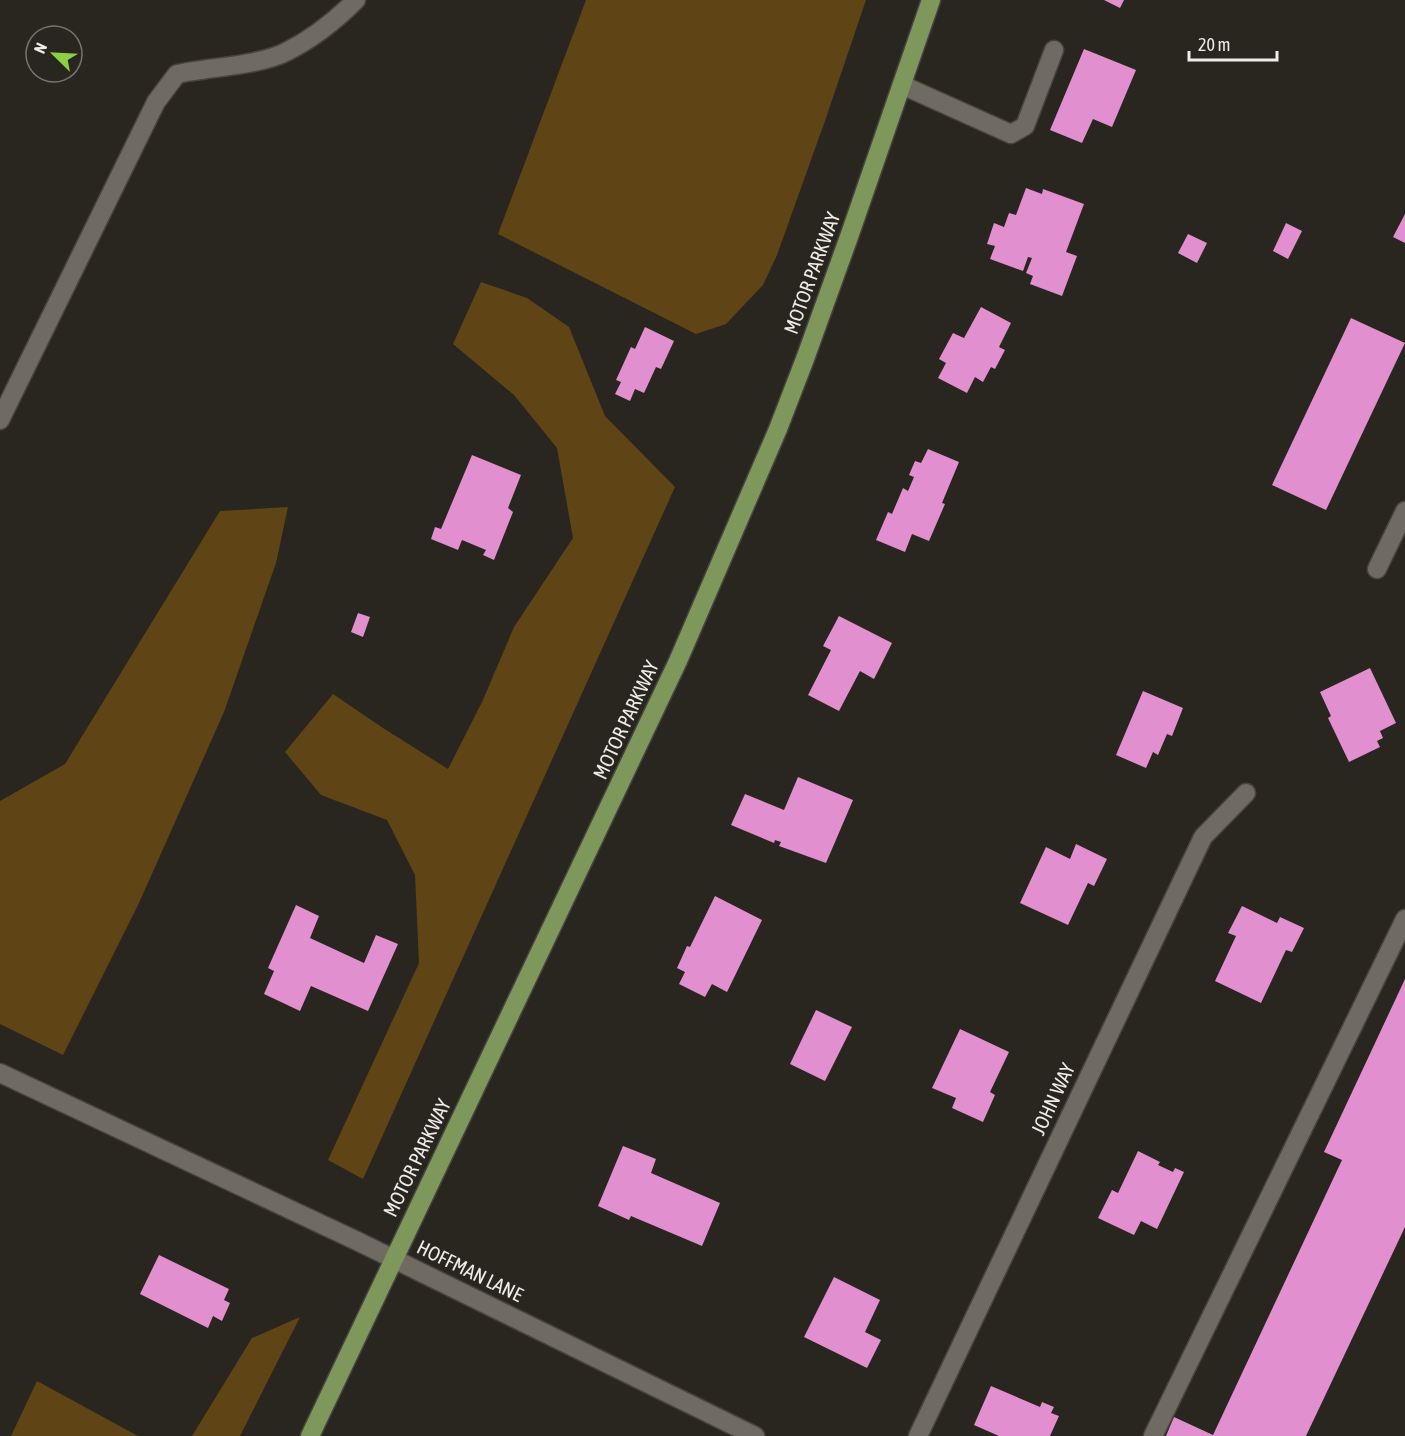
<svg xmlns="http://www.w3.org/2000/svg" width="1405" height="1436" viewBox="0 0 1405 1436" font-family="'Asap Condensed',sans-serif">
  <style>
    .green { fill: #5f4515 }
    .building { fill: #e28fcf }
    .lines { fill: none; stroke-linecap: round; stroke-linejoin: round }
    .minor-casing { stroke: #47433e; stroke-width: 21 }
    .major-casing { stroke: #47433e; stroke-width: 21 }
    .minor { stroke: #6f6a62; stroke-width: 18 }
    .major { stroke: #7d985a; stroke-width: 18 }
    .labels { text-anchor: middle; stroke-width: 6; stroke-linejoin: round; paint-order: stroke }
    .street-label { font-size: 20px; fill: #efece8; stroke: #29251f }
  </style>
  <rect width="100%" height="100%" fill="#29251f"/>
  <g class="green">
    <polygon points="586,0 866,0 826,118 777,255 763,285 726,324 696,334 498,234"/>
    <polygon points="481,282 527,298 569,327 605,416 675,487 363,1179 328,1160 419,963 415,875 387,820 321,795 285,752 333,694 383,728 448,769 482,702 514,627 573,538 557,448 514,395 453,344"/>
    <polygon points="288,507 276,563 224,712 139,903 63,1055 0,1024 0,801 65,764 220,511"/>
    <polygon points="300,1317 240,1436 192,1436 252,1338"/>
    <polygon points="37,1381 138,1436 11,1436"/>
  </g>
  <g class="building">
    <polygon points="1104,0 1124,0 1120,8"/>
    <polygon points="1084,49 1136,70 1112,127 1093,119 1082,143 1050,130"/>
    <polygon points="1026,188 1042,194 1043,189 1084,204 1066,252 1077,256 1062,296 1030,284 1033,276 1026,273 1032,258 1028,257 1023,271 990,259 995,246 987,244 994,223 1004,227 1009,213 1016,215"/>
    <polygon points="1405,214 1405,243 1393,237"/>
    <polygon points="1286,223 1302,231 1288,259 1273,251"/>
    <polygon points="1188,234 1207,243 1197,263 1178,253"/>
    <polygon points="981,307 1011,323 999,347 1005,350 995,369 991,367 983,382 975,377 967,393 938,378 946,363 939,359 953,333 964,338"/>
    <polygon points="1351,318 1405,343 1326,510 1272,485"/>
    <polygon points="645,327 674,341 661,369 656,367 644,393 635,389 630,401 615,394 621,382 616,380 631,347 635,349"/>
    <polygon points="928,449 959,462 942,503 945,504 929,541 912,534 905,552 876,540 888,512 892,514 903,488 908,491 914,477 909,475 915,461 921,463"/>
    <polygon points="472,455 521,475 508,508 513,512 494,560 483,555 486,550 462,540 458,550 431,539 435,527 441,529"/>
    <polygon points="358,613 370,617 363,637 351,632"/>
    <polygon points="839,616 892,643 874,679 860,671 839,711 808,695 831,650 823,646"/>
    <polygon points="1370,668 1396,723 1380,731 1383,738 1377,741 1380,747 1349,762 1328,718 1331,716 1320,692"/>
    <polygon points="1143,691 1183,708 1172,736 1167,734 1158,755 1153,752 1146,768 1116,755"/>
    <polygon points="798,777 853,800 826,863 779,846 781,842 775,840 774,843 731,825 745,794 784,810"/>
    <polygon points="1076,844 1107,859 1094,886 1088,883 1068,925 1020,903 1046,847 1070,859"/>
    <polygon points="715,896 762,920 727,992 712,984 705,997 679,984 685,972 677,968 687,946 690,947"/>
    <polygon points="296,905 319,916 310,938 364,963 376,935 398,944 368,1011 311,986 300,1011 264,994 274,971 268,968"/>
    <polygon points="1242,906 1277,923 1280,917 1304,928 1292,952 1286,950 1261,1003 1215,981 1236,936 1228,933"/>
    <polygon points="1405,979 1405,1227 1306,1436 1166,1436 1174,1417 1213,1435 1342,1160 1324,1152"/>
    <polygon points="816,1010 852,1027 825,1081 790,1064"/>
    <polygon points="960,1029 1009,1052 990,1092 995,1095 983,1122 952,1108 956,1098 932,1088"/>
    <polygon points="623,1146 656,1159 651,1173 720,1203 702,1246 631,1216 629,1220 598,1206"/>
    <polygon points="1138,1151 1160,1162 1158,1165 1173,1172 1175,1168 1184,1172 1157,1229 1141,1221 1134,1235 1098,1218 1112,1190 1118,1193"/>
    <polygon points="159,1255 229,1289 224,1300 230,1303 222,1321 213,1316 208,1328 140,1294"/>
    <polygon points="834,1277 880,1300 865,1332 881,1340 867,1368 804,1337"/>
    <polygon points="991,1386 1040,1407 1042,1402 1054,1407 1051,1413 1059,1416 1050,1436 999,1436 974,1425"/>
  </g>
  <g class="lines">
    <defs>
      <g id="minor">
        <polyline points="902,85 1011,134 1025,126 1054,50"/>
        <path d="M0 420 156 102 177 74C208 67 258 66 286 52 312 39 335 21 356 0"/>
        <polyline points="1377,569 1405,511"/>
        <polyline points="0,1073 357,1241 755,1436"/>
        <polyline points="918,1436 1203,837 1246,793"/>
        <polyline points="1153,1436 1405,919"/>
      </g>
      <polyline id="major" points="310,1436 678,661 778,429 805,359 850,234 931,0"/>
    </defs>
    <use href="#minor" class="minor-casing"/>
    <use href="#major" class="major-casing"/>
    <use href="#minor" class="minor"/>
    <use href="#major" class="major"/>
  </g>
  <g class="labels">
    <g class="street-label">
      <text transform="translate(812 273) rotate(-70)" y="7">MOTOR PARKWAY</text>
      <text transform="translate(626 720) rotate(-65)" y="7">MOTOR PARKWAY</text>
      <text transform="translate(1053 1099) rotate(-65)" y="7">JOHN WAY</text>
      <text transform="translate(417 1158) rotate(-64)" y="7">MOTOR PARKWAY</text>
      <text transform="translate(470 1271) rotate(26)" y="7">HOFFMAN LANE</text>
    </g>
  </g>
  <g transform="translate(54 54) rotate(294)"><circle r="28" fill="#29251f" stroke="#78756f" stroke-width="1.5"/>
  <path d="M0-4.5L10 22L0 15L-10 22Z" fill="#8cce45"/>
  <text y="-9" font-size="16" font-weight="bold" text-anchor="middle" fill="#efece8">N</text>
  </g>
  <path d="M1189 51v9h88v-9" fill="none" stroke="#efece8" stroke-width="3"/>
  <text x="1198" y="51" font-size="18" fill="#efece8" stroke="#29251f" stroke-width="4.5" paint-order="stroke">20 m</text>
</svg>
